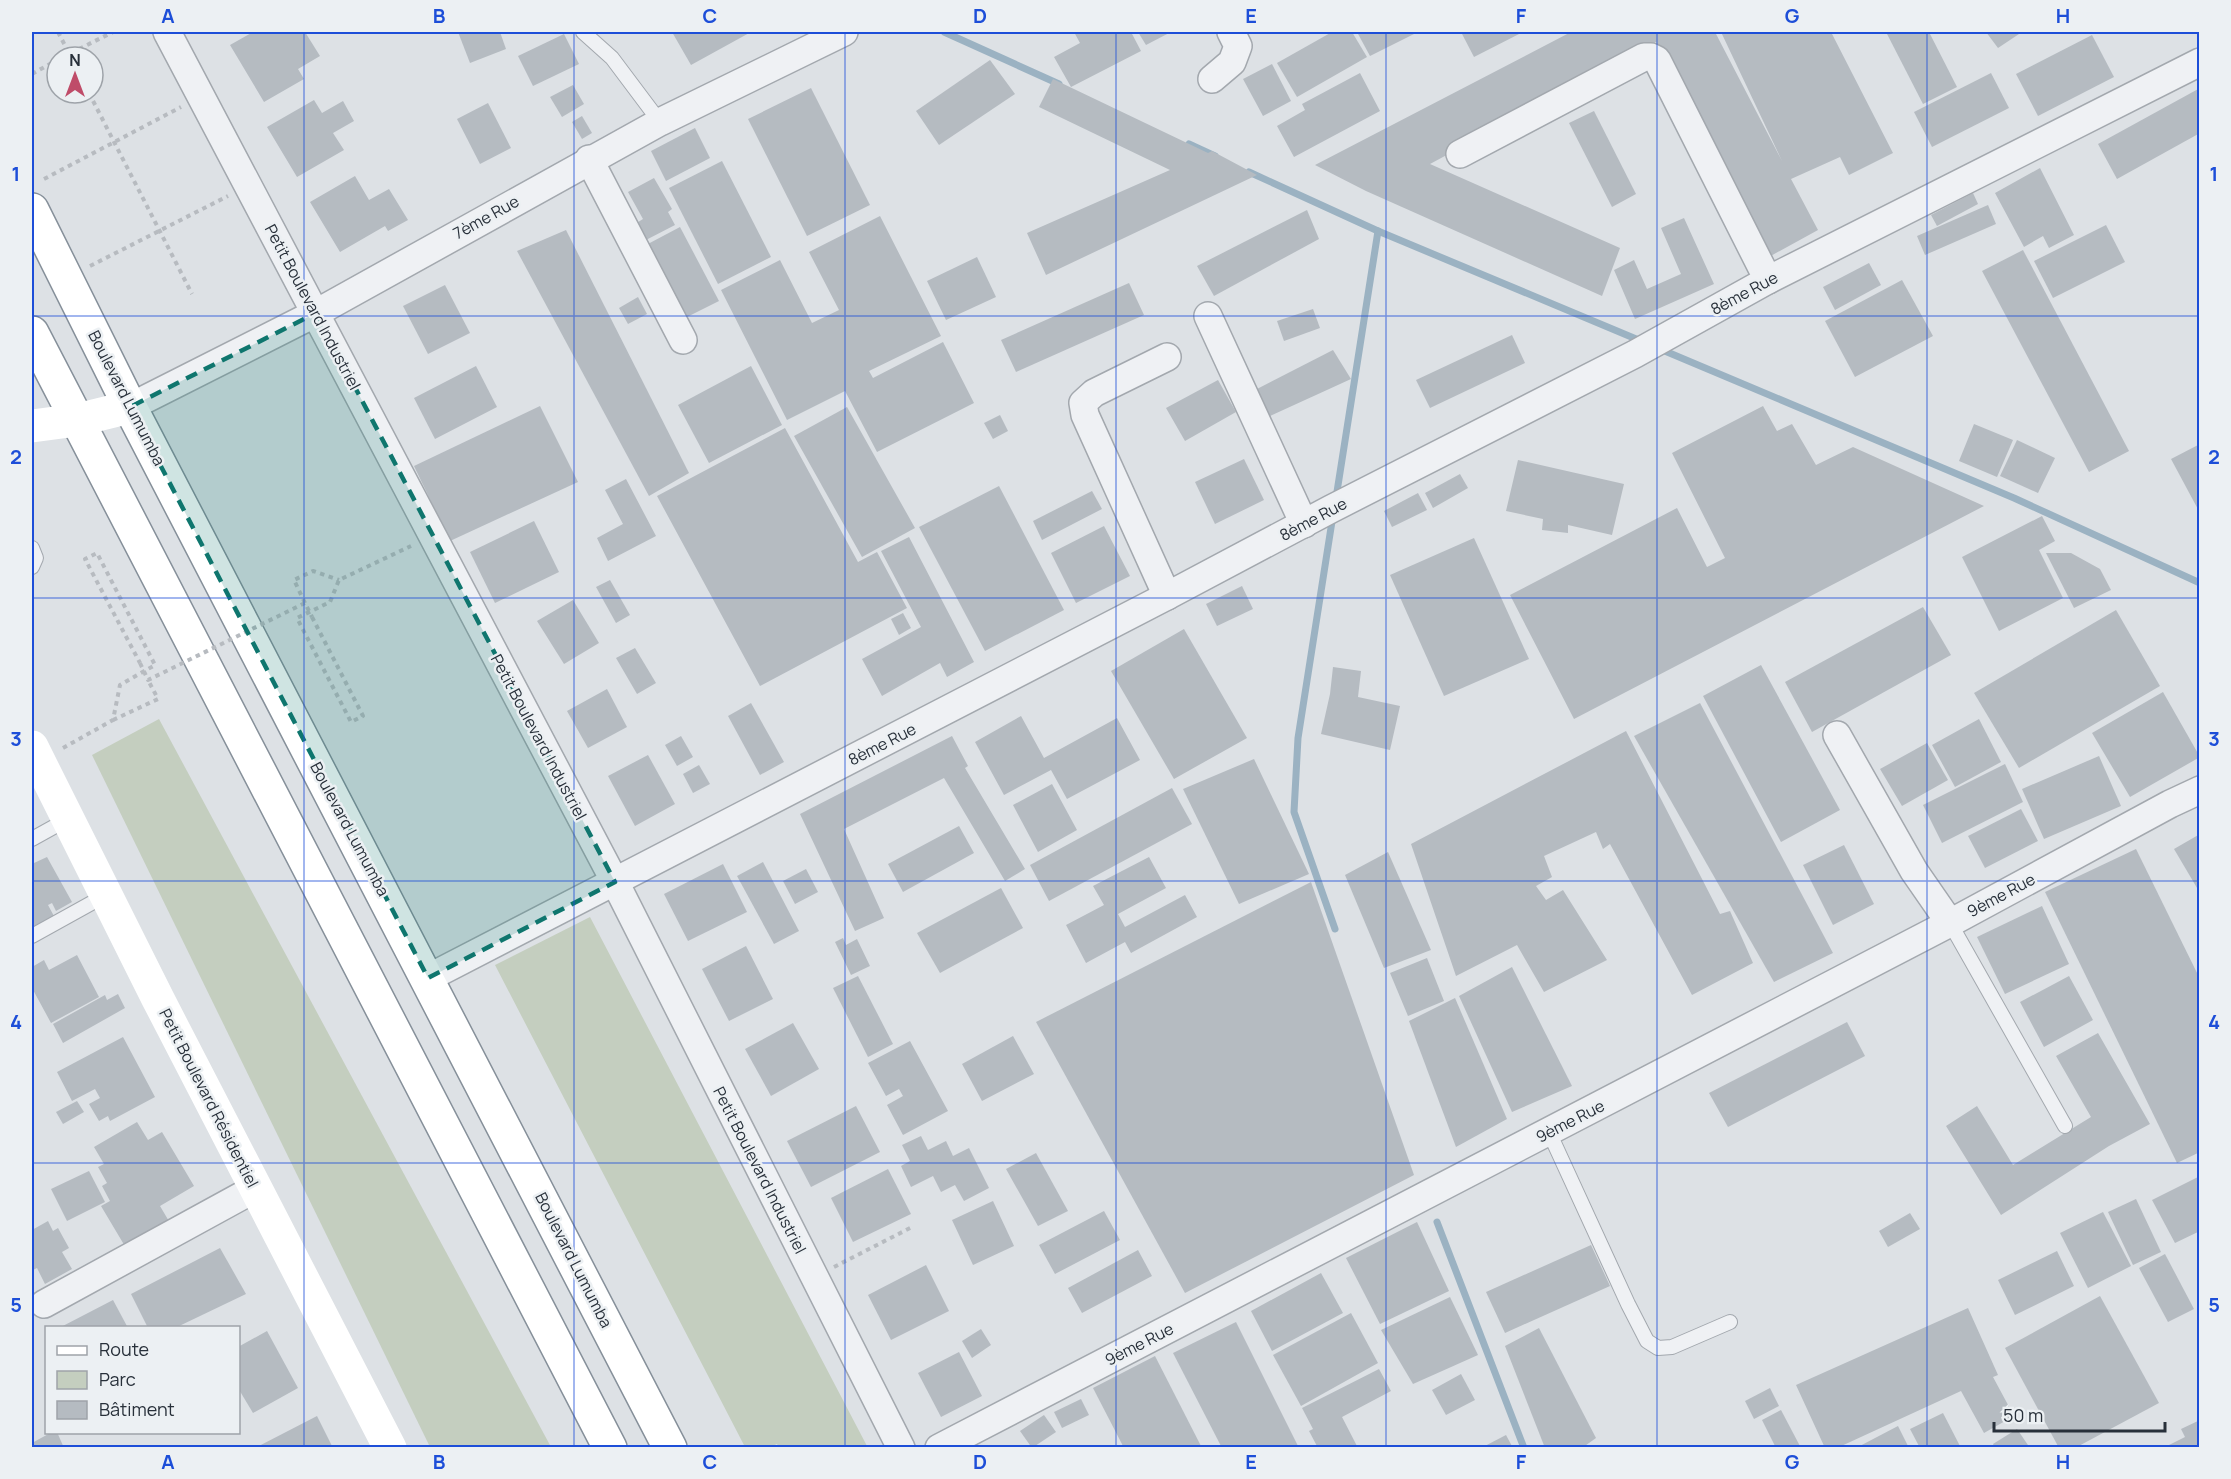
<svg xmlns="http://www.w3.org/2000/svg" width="2231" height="1479" viewBox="0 0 2231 1479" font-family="Manrope,sans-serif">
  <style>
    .green { fill: #c4cebf }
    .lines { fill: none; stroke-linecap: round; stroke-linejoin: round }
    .stream { stroke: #9bb2c2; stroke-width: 7 }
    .building { fill: #b5bbc1 }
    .lane-casing { stroke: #a3a8ae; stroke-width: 16 }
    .street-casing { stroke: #a3a8ae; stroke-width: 30 }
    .highway-casing { stroke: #86909a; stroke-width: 36 }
    .path { stroke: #b7bbc0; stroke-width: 4; stroke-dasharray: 4.5 4.5; stroke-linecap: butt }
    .lane { stroke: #eff1f4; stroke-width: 14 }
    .street { stroke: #eff1f4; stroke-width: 27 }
    .secondary { stroke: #fff; stroke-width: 33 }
    .highway { stroke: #fff; stroke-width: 33 }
    .path-bridge { stroke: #b7bbc0; stroke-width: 4; stroke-dasharray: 4.5 4.5; stroke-linecap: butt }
    .marked { fill: #0f766e; fill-opacity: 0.2; stroke: #0f766e; stroke-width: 4.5; stroke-dasharray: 12 8; stroke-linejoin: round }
    .grid { fill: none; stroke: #1d4ed8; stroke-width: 1.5; stroke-opacity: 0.55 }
    .labels { text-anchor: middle; stroke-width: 5; stroke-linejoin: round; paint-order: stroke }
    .street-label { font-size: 16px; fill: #28303a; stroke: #ecf0f3 }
    .neatline { fill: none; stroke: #1d4ed8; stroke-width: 2 }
    .grid-label { font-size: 20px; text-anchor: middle; font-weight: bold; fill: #1d4ed8 }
  </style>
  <rect width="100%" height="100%" fill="#dde1e5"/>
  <g class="green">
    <polygon points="159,719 551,1447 430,1447 92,755"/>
    <polygon points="590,917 867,1446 865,1447 779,1448 777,1444 770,1447 745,1447 495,965"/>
  </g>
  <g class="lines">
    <g class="stream">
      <polyline points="944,32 1059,84"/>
      <polyline points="1189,144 1215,156"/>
      <polyline points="1249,172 1378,231 1641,341"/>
      <polyline points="1660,349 2014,498 2200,583"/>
      <polyline points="1336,498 1378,231"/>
      <polyline points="1333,515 1298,738 1294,812 1335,929"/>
      <polyline points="1437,1222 1524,1448"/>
    </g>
  </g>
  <g class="building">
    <polygon points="253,32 305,32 320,56 298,69 304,79 264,102 230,45"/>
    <polygon points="458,32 500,32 506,49 470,63"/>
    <polygon points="672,32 751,32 691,65"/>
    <polygon points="1074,32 1131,32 1141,51 1071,87 1054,57 1080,43"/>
    <polygon points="1138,32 1171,32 1146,45"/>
    <polygon points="1332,32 1352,32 1367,57 1297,97 1277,63"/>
    <polygon points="1357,32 1418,32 1370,56"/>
    <polygon points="1461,32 1523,32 1474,57"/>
    <polygon points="1571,32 1715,32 1782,161 1721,32 1831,32 1893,153 1849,175 1840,157 1791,179 1818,230 1767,258 1656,42 1430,164 1620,248 1602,296 1366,191 1315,165"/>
    <polygon points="1886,32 1929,32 1957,87 1923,104"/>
    <polygon points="1986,32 2022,32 1998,48"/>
    <polygon points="564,34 579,64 533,86 518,56"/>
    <polygon points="2092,35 2114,77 2038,116 2016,74"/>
    <polygon points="990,60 1015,94 939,145 916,111"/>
    <polygon points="1272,64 1291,101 1263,116 1243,79"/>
    <polygon points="1360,73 1380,111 1294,157 1277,126 1305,110 1302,104"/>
    <polygon points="1991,73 2009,108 1932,147 1914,112"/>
    <polygon points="1053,79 1208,153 1212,151 1257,175 1046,275 1027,233 1170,170 1039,107"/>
    <polygon points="573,85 584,104 562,117 550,97"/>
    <polygon points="811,88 870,205 807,236 748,119"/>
    <polygon points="2200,88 2200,133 2117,179 2098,144"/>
    <polygon points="314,100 322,113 343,101 354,121 333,133 344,150 297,177 267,127"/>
    <polygon points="488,103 511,148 480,164 457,119"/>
    <polygon points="1594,111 1636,194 1612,207 1569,123"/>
    <polygon points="582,116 592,133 582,139 572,122"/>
    <polygon points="695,128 710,158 666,181 651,151"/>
    <polygon points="722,161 771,257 718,284 669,188"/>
    <polygon points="2040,168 2074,235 2049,248 2043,236 2024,247 1995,193"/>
    <polygon points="355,176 369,200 389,189 408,220 388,231 385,226 340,252 310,202"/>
    <polygon points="654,178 672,209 668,212 675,225 644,241 635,224 643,219 628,192"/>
    <polygon points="1973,193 1978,204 1937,226 1931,215"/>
    <polygon points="1988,205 1996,224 1925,255 1917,236"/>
    <polygon points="1307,210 1319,239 1214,296 1197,266"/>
    <polygon points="880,216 941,336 869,371 873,378 943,342 974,403 877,452 845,391 787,420 721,290 780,260 812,323 839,310 809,252"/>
    <polygon points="1684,218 1714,284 1635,319 1614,270 1634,260 1647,289 1681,274 1661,228"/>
    <polygon points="2106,225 2125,262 2053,298 2034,261"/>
    <polygon points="680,227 719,301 685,318 646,245"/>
    <polygon points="566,230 689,473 649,496 517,251"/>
    <polygon points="2023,250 2129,451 2089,472 1982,271"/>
    <polygon points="977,257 996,297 946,320 927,281"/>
    <polygon points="1869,263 1881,285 1835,310 1823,287"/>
    <polygon points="1902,280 1933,336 1855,377 1825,321"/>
    <polygon points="1129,283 1144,315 1016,372 1001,340"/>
    <polygon points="445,285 470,333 428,354 403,306"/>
    <polygon points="638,297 647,314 628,324 619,308"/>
    <polygon points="1313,309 1320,328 1284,341 1277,321"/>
    <polygon points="1512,335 1525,363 1430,408 1416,380"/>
    <polygon points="1333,350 1351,379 1270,416 1257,389"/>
    <polygon points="476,366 497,407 435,439 414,398"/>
    <polygon points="751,366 782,425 709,463 678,405"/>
    <polygon points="1218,380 1236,412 1185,441 1166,408"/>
    <polygon points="540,406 578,482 450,541 414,466"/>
    <polygon points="1763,406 1777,431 1792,424 1816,465 1853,447 1984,506 1574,719 1510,595 1677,508 1707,567 1725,558 1672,453"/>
    <polygon points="847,407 915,528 862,557 794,436"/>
    <polygon points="1000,415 1008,431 993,439 984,423"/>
    <polygon points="1974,424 2013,440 1997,477 1959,461"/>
    <polygon points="785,428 858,562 877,552 907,608 760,686 657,496"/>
    <polygon points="2017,440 2055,458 2038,493 2000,476"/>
    <polygon points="2200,444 2200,513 2171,459"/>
    <polygon points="1244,459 1264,500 1215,524 1195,482"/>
    <polygon points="1518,460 1624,484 1612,535 1568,525 1568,533 1542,530 1543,519 1506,511"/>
    <polygon points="1460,474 1468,488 1433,508 1425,493"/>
    <polygon points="626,479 656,536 608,561 597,538 623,524 605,490"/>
    <polygon points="999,486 1064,610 985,651 919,527"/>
    <polygon points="1092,491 1102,509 1042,540 1033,521"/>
    <polygon points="1418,493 1427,510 1392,527 1384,511"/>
    <polygon points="2042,516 2055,541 2039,550 2063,598 1999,631 1962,557"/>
    <polygon points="534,521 559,572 495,603 470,552"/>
    <polygon points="1104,526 1130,576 1076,603 1051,553"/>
    <polygon points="909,537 974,662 947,677 940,663 882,696 862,659 921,627 881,551"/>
    <polygon points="1474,538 1529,659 1444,696 1390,575"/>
    <polygon points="2046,553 2071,553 2100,569 2111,590 2074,608"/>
    <polygon points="610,580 630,615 616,623 596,587"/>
    <polygon points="1242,586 1253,609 1217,626 1206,604"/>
    <polygon points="573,600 599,643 564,664 537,621"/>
    <polygon points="1923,607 1951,655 1812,732 1785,682"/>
    <polygon points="2116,610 2160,686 2019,768 1974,693"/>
    <polygon points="903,613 911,628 899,635 891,619"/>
    <polygon points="1184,629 1247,738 1174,779 1111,671"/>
    <polygon points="635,648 656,683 637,694 616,658"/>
    <polygon points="1761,665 1840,810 1781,842 1703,696"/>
    <polygon points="1333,667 1361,671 1358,697 1400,706 1390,750 1321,734 1330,694"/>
    <polygon points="607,689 627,727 588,748 567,711"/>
    <polygon points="2163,692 2200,757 2130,797 2092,733"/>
    <polygon points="751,703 784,762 760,775 728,716"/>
    <polygon points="1700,703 1833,953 1774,982 1634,736"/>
    <polygon points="1021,716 1044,758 1117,718 1140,760 1067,799 1051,770 1004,795 975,742"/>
    <polygon points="1979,719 2001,762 1955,787 1932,745"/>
    <polygon points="1626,731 1720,914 1730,911 1753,963 1692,995 1610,844 1603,849 1596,832 1544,856 1552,877 1536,886 1546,900 1563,890 1607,960 1544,992 1517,945 1456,976 1411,844"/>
    <polygon points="681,736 693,757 677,766 665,745"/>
    <polygon points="952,736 968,766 965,768 1025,869 1005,881 944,778 844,829 884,918 855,931 800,814"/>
    <polygon points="1927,743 1948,780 1902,806 1880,769"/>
    <polygon points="648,755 675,804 635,826 608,776"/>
    <polygon points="2099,756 2121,806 2044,839 2022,789"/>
    <polygon points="1254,759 1309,874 1239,904 1183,789"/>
    <polygon points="2005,764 2023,802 1942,843 1923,805"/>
    <polygon points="699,765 710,784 693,793 683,774"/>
    <polygon points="1052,784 1077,830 1038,852 1013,805"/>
    <polygon points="1172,788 1192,824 1049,901 1030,865"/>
    <polygon points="2021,809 2038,841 1985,868 1968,836"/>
    <polygon points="959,826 974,853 903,892 888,864"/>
    <polygon points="2200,834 2200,893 2174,849"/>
    <polygon points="1844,845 1874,904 1833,925 1803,865"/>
    <polygon points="2136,849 2200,979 2200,1152 2177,1163 2045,892"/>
    <polygon points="1388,852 1431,950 1384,968 1345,875"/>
    <polygon points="47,857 72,902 56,911 52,903 48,905 55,918 32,931 32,858 34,863"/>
    <polygon points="1149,857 1166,888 1118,914 1125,927 1185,895 1197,917 1131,953 1125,942 1086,963 1066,925 1104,905 1093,886"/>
    <polygon points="763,862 799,931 774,944 737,876"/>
    <polygon points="723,864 747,912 688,941 664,894"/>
    <polygon points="806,869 818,892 795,904 783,881"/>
    <polygon points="1311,882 1414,1175 1185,1293 1036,1022"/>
    <polygon points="1001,888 1023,928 940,973 917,933"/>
    <polygon points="2042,906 2069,964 2005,994 1977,937"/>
    <polygon points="843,938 846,945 857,939 870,966 851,975 835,942"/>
    <polygon points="746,946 773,999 729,1021 702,969"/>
    <polygon points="77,955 99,997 51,1023 32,988 32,967 44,960 49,970"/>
    <polygon points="1427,958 1444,1001 1408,1016 1390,973"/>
    <polygon points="1512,967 1572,1086 1512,1112 1459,996"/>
    <polygon points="858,976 893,1044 868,1057 833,988"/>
    <polygon points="2069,976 2093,1020 2044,1047 2020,1002"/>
    <polygon points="118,994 125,1008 63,1043 53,1024 105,995 107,1000"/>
    <polygon points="1455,998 1507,1119 1456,1147 1409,1021"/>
    <polygon points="1847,1022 1865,1056 1728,1127 1709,1093"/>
    <polygon points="793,1023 819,1069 771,1096 745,1049"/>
    <polygon points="2098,1033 2150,1124 2109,1146 2001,1215 1946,1126 1977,1106 2013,1165 2091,1117 2056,1056"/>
    <polygon points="1013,1036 1034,1074 982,1101 962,1064"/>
    <polygon points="123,1037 155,1097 110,1121 108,1116 99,1121 89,1104 100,1098 95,1089 72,1101 57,1072"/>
    <polygon points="910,1041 948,1111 903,1135 887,1105 903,1096 899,1089 886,1096 868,1063"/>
    <polygon points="77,1101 84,1112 63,1124 56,1112"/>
    <polygon points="856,1106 880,1152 811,1187 787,1141"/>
    <polygon points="137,1122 148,1140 162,1132 194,1186 160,1206 170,1223 126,1248 101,1206 110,1201 102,1186 107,1183 98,1167 104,1164 94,1147"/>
    <polygon points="921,1136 928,1150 946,1141 953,1156 969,1148 989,1188 964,1201 955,1185 941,1192 933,1176 911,1187 901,1166 910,1161 902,1145"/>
    <polygon points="1036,1153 1068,1211 1038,1226 1006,1169"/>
    <polygon points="888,1169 911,1214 853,1242 831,1198"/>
    <polygon points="89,1171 105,1202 67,1221 51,1189"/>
    <polygon points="2200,1176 2200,1231 2175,1243 2152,1200"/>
    <polygon points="2136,1199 2161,1252 2133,1265 2108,1212"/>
    <polygon points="993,1201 1014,1246 973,1265 952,1220"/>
    <polygon points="1104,1211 1120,1240 1055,1274 1039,1245"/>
    <polygon points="2103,1212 2131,1266 2088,1288 2060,1233"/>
    <polygon points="1910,1213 1920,1229 1888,1247 1879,1231"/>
    <polygon points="48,1221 53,1231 58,1228 69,1248 62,1252 72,1269 45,1284 37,1268 33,1270 32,1267 32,1230"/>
    <polygon points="1417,1222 1449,1291 1380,1324 1346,1258"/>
    <polygon points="1591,1245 1610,1286 1505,1333 1486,1292"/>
    <polygon points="220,1248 246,1294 175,1328 148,1328 131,1294"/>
    <polygon points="1138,1250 1152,1276 1082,1313 1068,1288"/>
    <polygon points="2057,1251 2074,1286 2015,1315 1998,1280"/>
    <polygon points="2165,1254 2194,1309 2168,1322 2139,1268"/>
    <polygon points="926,1265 949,1311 891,1340 868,1295"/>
    <polygon points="1321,1273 1343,1313 1272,1351 1251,1311"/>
    <polygon points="2100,1296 2159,1403 2075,1448 2059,1448 2005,1348"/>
    <polygon points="1450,1297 1478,1355 1413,1384 1381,1330"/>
    <polygon points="113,1300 128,1328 59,1328"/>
    <polygon points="1968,1308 1998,1375 1993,1377 2014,1416 1984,1433 1961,1391 1837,1448 1825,1448 1796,1385"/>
    <polygon points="1351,1313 1378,1363 1301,1406 1273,1355"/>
    <polygon points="1236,1322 1299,1448 1222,1448 1173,1353"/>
    <polygon points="1539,1328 1596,1438 1582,1448 1545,1448 1505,1346"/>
    <polygon points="981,1329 991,1345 972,1358 962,1341"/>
    <polygon points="267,1331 298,1388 253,1413 238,1388 238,1347"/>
    <polygon points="959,1352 982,1396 941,1417 918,1373"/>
    <polygon points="1155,1356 1202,1448 1124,1448 1093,1388"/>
    <polygon points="1379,1369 1391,1391 1342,1417 1358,1448 1318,1448 1309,1431 1313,1429 1302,1408"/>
    <polygon points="1461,1374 1475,1400 1446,1415 1432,1390"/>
    <polygon points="1770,1388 1779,1406 1754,1419 1745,1401"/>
    <polygon points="1081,1399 1089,1415 1062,1428 1054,1412"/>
    <polygon points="1781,1410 1801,1448 1776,1448 1762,1420"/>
    <polygon points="1943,1413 1961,1448 1920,1448 1910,1429"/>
    <polygon points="1044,1415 1056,1432 1032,1448 1020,1431"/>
    <polygon points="317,1416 333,1448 255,1448"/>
    <polygon points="2200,1420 2200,1448 2163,1448 2185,1437 2181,1429"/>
    <polygon points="1898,1426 1909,1448 1856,1448"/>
    <polygon points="2017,1429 2030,1448 1995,1448 1993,1444"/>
    <polygon points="52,1432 57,1432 64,1448 32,1448 32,1443"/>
    <polygon points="1506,1435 1513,1448 1481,1448"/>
  </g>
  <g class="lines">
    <defs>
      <g id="lane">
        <polyline points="583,32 612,58 660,122"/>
        <polyline points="32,548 36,558 32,567"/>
        <polyline points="32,839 68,819"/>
        <polyline points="1950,923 2065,1126"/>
        <polyline points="32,936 106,895"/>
        <polyline points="1549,1132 1628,1304 1647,1341 1658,1348 1672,1347 1730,1322"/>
      </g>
      <g id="street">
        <polyline points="167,32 615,882 901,1448"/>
        <polyline points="1212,79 1232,62 1238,46 1231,32"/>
        <polyline points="1460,154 1644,57 1651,57 1657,60 1768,280"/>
        <polyline points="589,159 683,340"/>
        <polyline points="1208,316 1304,524"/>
        <polyline points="1167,357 1094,393 1083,403 1085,415 1167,596"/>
        <polyline points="130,407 316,313 660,122 844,32"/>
        <polyline points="1837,735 1914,871 1950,923"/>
        <polyline points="428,978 1167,596 1331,509 1635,354 1768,280 2200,62"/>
        <polyline points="44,1304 256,1188"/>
        <polyline points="939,1448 1950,923 2170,804 2200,790"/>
      </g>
      <g id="highway">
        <polyline points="32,210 130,407 670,1448"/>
        <polyline points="32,333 610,1448"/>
      </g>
    </defs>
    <use href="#lane" class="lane-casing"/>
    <use href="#street" class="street-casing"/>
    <use href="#highway" class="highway-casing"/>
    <g class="path">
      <polyline points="58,32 71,57"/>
      <polyline points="63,57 113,32"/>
      <polyline points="32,74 57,60"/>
      <polyline points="89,93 192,294"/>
      <polyline points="44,179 181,107"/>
      <polyline points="90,266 228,196"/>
      <polyline points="305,603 294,580 313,571 339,580"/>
      <polyline points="312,617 363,716 351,722 297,618 330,602 339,580 411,546"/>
      <polyline points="113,720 158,699 148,680"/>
      <polyline points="63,748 113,720 120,685 155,665 97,553 85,559 140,663"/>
      <polyline points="834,1267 914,1226"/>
    </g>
    <use href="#lane" class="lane"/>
    <use href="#street" class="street"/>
    <g class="secondary">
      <polyline points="32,426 77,420 130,407"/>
      <polyline points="32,747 158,999 390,1448"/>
    </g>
    <use href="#highway" class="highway"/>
    <polyline class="path-bridge" points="140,663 148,680 305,603 312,617"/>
  </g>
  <path class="marked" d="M316 313 615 882 428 978 130 407Z"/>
  <path class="grid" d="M304 32V1448M574 32V1448M845 32V1448M1116 32V1448M1386 32V1448M1657 32V1448M1927 32V1448M32 316H2200M32 598H2200M32 881H2200M32 1163H2200"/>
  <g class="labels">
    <g class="street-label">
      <text transform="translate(486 217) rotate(-29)" y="6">7ème Rue</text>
      <text transform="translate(1744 293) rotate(-28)" y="6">8ème Rue</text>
      <text transform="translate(313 307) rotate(62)" y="6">Petit Boulevard Industriel</text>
      <text transform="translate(127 398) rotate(63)" y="6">Boulevard Lumumba</text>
      <text transform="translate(1313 519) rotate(-28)" y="6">8ème Rue</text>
      <text transform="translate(539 737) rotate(62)" y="6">Petit Boulevard Industriel</text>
      <text transform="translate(882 744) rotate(-27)" y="6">8ème Rue</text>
      <text transform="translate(350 829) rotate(62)" y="6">Boulevard Lumumba</text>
      <text transform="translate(2001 895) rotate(-28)" y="6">9ème Rue</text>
      <text transform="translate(209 1098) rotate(63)" y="6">Petit Boulevard Résidentiel</text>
      <text transform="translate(1570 1121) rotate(-27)" y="6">9ème Rue</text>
      <text transform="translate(760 1170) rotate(63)" y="6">Petit Boulevard Industriel</text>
      <text transform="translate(574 1260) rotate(63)" y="6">Boulevard Lumumba</text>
      <text transform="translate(1139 1344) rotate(-27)" y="6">9ème Rue</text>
    </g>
  </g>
  <rect width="2231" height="1479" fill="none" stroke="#ecf0f3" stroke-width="66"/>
  <rect x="45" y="1326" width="195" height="108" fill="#ecf0f3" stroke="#9ea3a9" stroke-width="1.5"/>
  <rect x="57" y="1346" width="30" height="9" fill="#ffffff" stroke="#9ea3a9" stroke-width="1.5"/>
  <text x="99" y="1356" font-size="18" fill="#28303a">Route</text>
  <rect x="57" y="1371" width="30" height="18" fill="#c4cebf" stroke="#9ea3a9" stroke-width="1.5"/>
  <text x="99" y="1386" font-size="18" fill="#28303a">Parc</text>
  <rect x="57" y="1401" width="30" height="18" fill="#b5bbc1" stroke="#9ea3a9" stroke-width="1.5"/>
  <text x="99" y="1416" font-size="18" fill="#28303a">Bâtiment</text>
  <g transform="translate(75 75)"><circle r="28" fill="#ecf0f3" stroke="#9ea3a9" stroke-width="1.5"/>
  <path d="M0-4.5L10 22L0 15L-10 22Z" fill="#bf4c69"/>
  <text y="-9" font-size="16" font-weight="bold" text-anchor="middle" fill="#28303a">N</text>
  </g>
  <path d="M1994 1422v9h171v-9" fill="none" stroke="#28303a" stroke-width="3"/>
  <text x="2003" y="1422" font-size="18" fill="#28303a" stroke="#ecf0f3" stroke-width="4.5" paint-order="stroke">50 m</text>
  <rect x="33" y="33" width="2165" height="1413" class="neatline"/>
  <g class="grid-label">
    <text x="168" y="23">A</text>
    <text x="439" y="23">B</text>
    <text x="710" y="23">C</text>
    <text x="980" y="23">D</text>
    <text x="1251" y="23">E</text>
    <text x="1521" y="23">F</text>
    <text x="1792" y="23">G</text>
    <text x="2063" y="23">H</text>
    <text x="16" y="181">1</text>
    <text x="2214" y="181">1</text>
    <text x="16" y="464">2</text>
    <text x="2214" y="464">2</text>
    <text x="16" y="746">3</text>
    <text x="2214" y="746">3</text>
    <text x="16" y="1029">4</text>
    <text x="2214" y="1029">4</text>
    <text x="16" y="1312">5</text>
    <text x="2214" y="1312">5</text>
    <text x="168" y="1469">A</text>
    <text x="439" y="1469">B</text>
    <text x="710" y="1469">C</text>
    <text x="980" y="1469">D</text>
    <text x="1251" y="1469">E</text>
    <text x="1521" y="1469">F</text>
    <text x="1792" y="1469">G</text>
    <text x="2063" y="1469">H</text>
  </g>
</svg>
